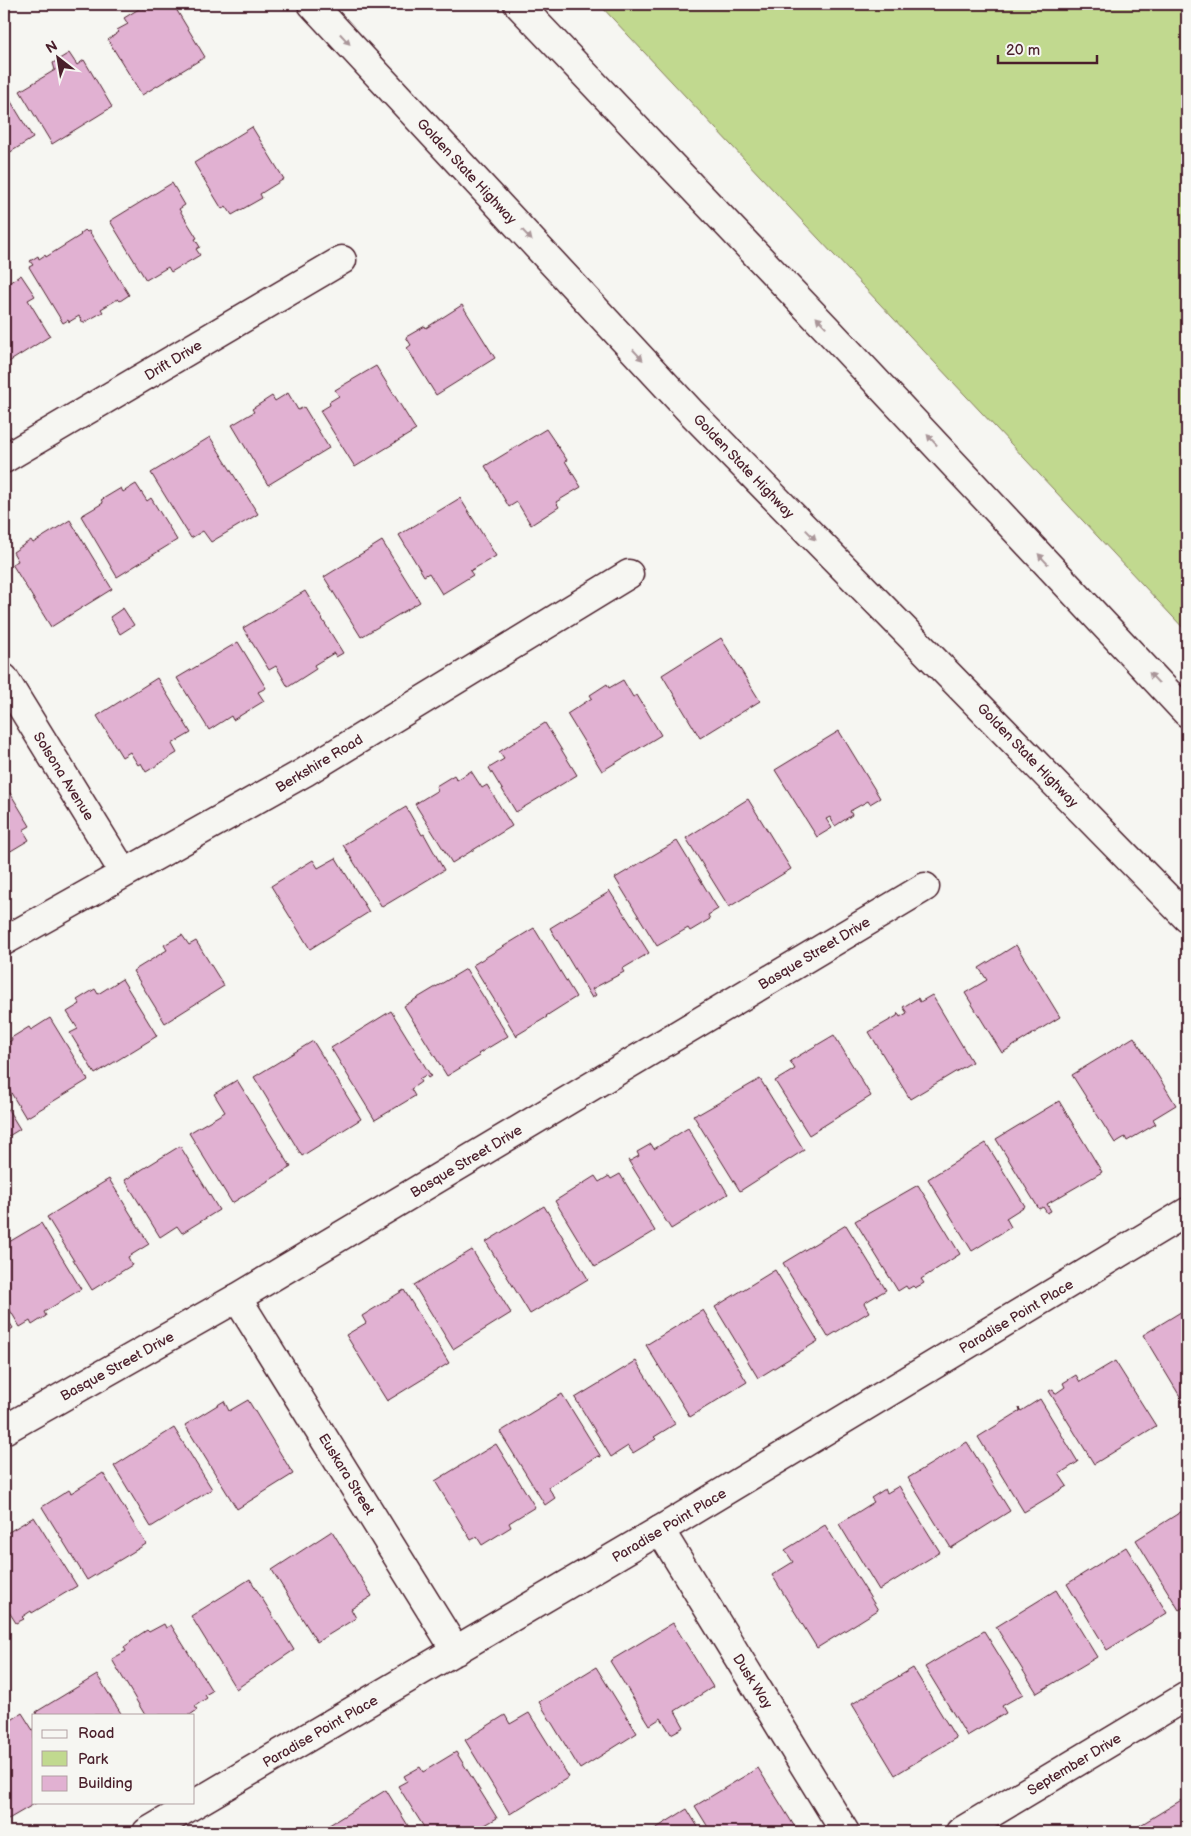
<svg xmlns="http://www.w3.org/2000/svg" width="1191" height="1836" viewBox="0 0 1191 1836" font-family="'Balsamiq Sans',sans-serif">
  <style>
    .green { fill: #c1d98f; stroke: #867c5d }
    .building { fill: #e1b1d2; stroke: #4a1f2b }
    .lines { fill: none; stroke-linecap: round; stroke-linejoin: round }
    .street-casing { stroke: #4a1f2b; stroke-width: 31 }
    .secondary-casing { stroke: #4a1f2b; stroke-width: 31 }
    .highway-casing { stroke: #4a1f2b; stroke-width: 31 }
    .street { stroke: #f6f6f2; stroke-width: 28 }
    .secondary { stroke: #f6f6f2; stroke-width: 28 }
    .highway { stroke: #f6f6f2; stroke-width: 28 }
    .oneway { fill: #a99598 }
    .labels { text-anchor: middle; stroke-width: 5; stroke-linejoin: round; paint-order: stroke }
    .street-label { font-size: 14px; fill: #4a1f2b; stroke: #f6f6f2 }
  </style>
  <rect width="100%" height="100%" fill="#f6f6f2"/>
  <filter id="ink" filterUnits="userSpaceOnUse"><feTurbulence type="fractalNoise" baseFrequency=".02" numOctaves="2"/><feDisplacementMap in="SourceGraphic" scale="10" xChannelSelector="R" yChannelSelector="G"/><feConvolveMatrix kernelMatrix="1 2 1 2 8 2 1 2 1" color-interpolation-filters="sRGB"/></filter>
  <g filter="url(#ink)">
    <polygon class="green" points="599,4 1187,4 1187,632"/>
    <g class="building">
      <polygon points="151,4 173,4 205,57 142,95 108,40 119,32 117,30 128,24 124,18 142,7 143,9"/>
      <polygon points="69,53 77,65 84,60 112,107 52,144 20,91 55,70 53,63"/>
      <polygon points="4,90 33,138 4,156"/>
      <polygon points="252,127 284,179 260,194 262,198 232,215 226,206 222,209 194,163"/>
      <polygon points="172,183 185,205 179,209 197,238 195,239 200,247 196,249 200,255 171,272 168,267 146,280 110,221"/>
      <polygon points="85,230 87,232 89,231 129,295 120,301 118,299 101,309 103,312 83,323 79,316 69,322 68,320 63,323 29,267 33,265 30,261 38,256 39,259 45,255 46,257 81,235 80,234"/>
      <polygon points="21,275 35,296 28,300 50,336 4,365 4,286"/>
      <polygon points="462,305 495,358 436,395 407,348 411,345 406,337 425,326 426,328"/>
      <polygon points="376,366 416,430 355,467 320,411 330,405 329,402 339,396 335,390"/>
      <polygon points="288,393 298,410 304,407 329,448 268,485 232,425 254,412 252,409 272,396 275,401"/>
      <polygon points="546,429 567,460 565,461 581,487 556,502 559,507 531,525 517,502 509,507 485,466"/>
      <polygon points="210,437 258,514 211,542 203,531 191,538 151,473"/>
      <polygon points="136,484 147,501 151,498 177,540 117,577 81,516 103,503 101,500 121,488 123,492"/>
      <polygon points="460,498 496,556 470,571 473,575 442,594 429,573 424,576 399,535"/>
      <polygon points="70,520 112,589 51,627 12,564 18,561 13,552 31,540 33,543"/>
      <polygon points="382,541 420,602 361,637 324,577"/>
      <polygon points="305,591 343,653 336,657 334,653 314,665 316,669 288,687 276,666 269,670 243,628"/>
      <polygon points="123,608 134,625 120,634 110,617"/>
      <polygon points="721,638 760,701 700,738 662,675"/>
      <polygon points="238,642 266,688 258,692 264,701 233,720 231,716 209,730 177,678"/>
      <polygon points="157,678 191,733 172,744 177,753 146,772 141,763 138,765 130,752 122,757 97,716"/>
      <polygon points="623,680 633,697 637,695 661,735 602,771 567,714 592,698 590,695 607,684 609,688"/>
      <polygon points="545,723 577,775 516,812 489,768 504,759 499,752"/>
      <polygon points="839,731 880,798 870,804 868,801 850,811 852,815 835,826 830,817 826,819 832,828 817,837 775,770"/>
      <polygon points="471,771 482,788 487,785 512,826 452,863 415,804 438,790 436,786 454,775 457,780"/>
      <polygon points="4,783 30,826 23,830 29,840 4,855"/>
      <polygon points="748,799 791,869 729,907 686,838"/>
      <polygon points="406,807 422,835 424,834 444,870 382,907 343,845"/>
      <polygon points="677,841 718,909 708,915 710,919 690,931 688,928 657,946 615,878"/>
      <polygon points="336,858 369,912 310,949 271,886 313,860 318,868"/>
      <polygon points="609,890 649,953 622,969 624,972 592,989 596,995 592,998 550,928 609,892 608,891"/>
      <polygon points="534,928 576,997 546,1016 547,1017 517,1035 517,1037 473,965"/>
      <polygon points="182,935 189,945 196,941 224,986 165,1023 133,971 167,950 164,945"/>
      <polygon points="1016,945 1060,1017 1002,1053 965,993 987,980 979,968"/>
      <polygon points="466,969 508,1036 478,1054 480,1056 447,1076 404,1006"/>
      <polygon points="122,979 157,1036 95,1074 70,1033 78,1029 67,1012 80,1004 77,1000 95,989 98,994"/>
      <polygon points="932,995 972,1062 910,1099 869,1032 897,1016 898,1013 900,1017 907,1013 903,1007 918,998 920,1002"/>
      <polygon points="391,1011 431,1076 428,1078 426,1075 419,1079 421,1082 411,1089 415,1096 375,1120 331,1048"/>
      <polygon points="50,1018 88,1080 26,1118 4,1081 4,1045 12,1040 11,1038 29,1027 31,1030"/>
      <polygon points="834,1035 871,1096 809,1135 775,1081 795,1069 790,1061"/>
      <polygon points="1134,1037 1176,1105 1153,1119 1156,1124 1127,1141 1125,1137 1115,1143 1072,1075"/>
      <polygon points="313,1041 361,1119 302,1156 254,1077"/>
      <polygon points="760,1079 804,1150 740,1191 693,1115 698,1113 699,1114"/>
      <polygon points="237,1080 291,1167 232,1203 189,1133 225,1112 214,1094"/>
      <polygon points="1059,1101 1102,1172 1047,1204 1051,1211 1047,1213 1043,1207 1039,1209 996,1139"/>
      <polygon points="4,1103 20,1129 4,1139"/>
      <polygon points="688,1128 728,1194 671,1229 628,1160 630,1161 639,1156 637,1152 651,1144 654,1149"/>
      <polygon points="986,1143 1025,1206 1006,1218 1011,1227 972,1251 928,1179"/>
      <polygon points="180,1146 219,1210 182,1233 177,1226 160,1237 125,1180"/>
      <polygon points="620,1174 655,1231 595,1267 555,1201 595,1176 599,1182 609,1176 611,1179"/>
      <polygon points="109,1179 149,1244 128,1257 132,1265 92,1290 47,1217"/>
      <polygon points="918,1185 960,1254 921,1279 924,1283 915,1288 913,1286 908,1289 906,1286 898,1291 855,1221"/>
      <polygon points="544,1206 588,1279 530,1314 486,1242"/>
      <polygon points="41,1223 81,1289 44,1312 46,1316 32,1325 30,1321 20,1327 4,1300 4,1245"/>
      <polygon points="846,1225 886,1290 864,1303 869,1312 828,1337 783,1263"/>
      <polygon points="472,1250 511,1313 453,1349 414,1285"/>
      <polygon points="775,1270 818,1341 758,1378 715,1307"/>
      <polygon points="404,1290 449,1363 387,1401 346,1335 366,1323 362,1316"/>
      <polygon points="703,1310 747,1382 690,1417 646,1345"/>
      <polygon points="1184,1310 1187,1316 1187,1408 1143,1335"/>
      <polygon points="6,1317 13,1328 4,1334 4,1318"/>
      <polygon points="636,1361 675,1424 654,1437 656,1439 633,1453 628,1446 611,1457 575,1398"/>
      <polygon points="1115,1361 1156,1426 1094,1464 1049,1391 1053,1389 1055,1394 1065,1387 1063,1383 1076,1375 1080,1382"/>
      <polygon points="562,1394 601,1457 598,1456 548,1487 555,1498 545,1505 500,1432"/>
      <polygon points="1040,1399 1078,1462 1059,1474 1067,1486 1024,1512 978,1437 1020,1411 1019,1408 1021,1411"/>
      <polygon points="248,1400 293,1474 237,1509 185,1425 224,1401 229,1411"/>
      <polygon points="174,1428 212,1489 151,1527 114,1466"/>
      <polygon points="967,1442 1010,1511 951,1548 908,1478"/>
      <polygon points="496,1444 535,1507 509,1523 511,1527 482,1545 477,1537 471,1540 435,1481"/>
      <polygon points="103,1473 146,1544 87,1580 42,1507 69,1490 71,1493"/>
      <polygon points="899,1486 940,1552 879,1590 839,1524 874,1502 871,1498 885,1489 887,1493"/>
      <polygon points="1187,1508 1187,1605 1179,1610 1136,1540"/>
      <polygon points="34,1517 77,1586 32,1613 31,1611 22,1617 24,1619 16,1623 4,1604 4,1537 7,1534 5,1531 7,1533"/>
      <polygon points="825,1525 878,1610 817,1648 772,1575 793,1562 785,1550"/>
      <polygon points="332,1531 372,1596 351,1609 356,1618 317,1642 272,1570"/>
      <polygon points="1126,1547 1167,1613 1107,1650 1067,1584"/>
      <polygon points="250,1579 294,1650 236,1689 191,1616"/>
      <polygon points="1056,1590 1097,1657 1037,1693 996,1627"/>
      <polygon points="673,1623 713,1687 675,1711 684,1727 671,1734 661,1718 650,1725 610,1661"/>
      <polygon points="164,1624 166,1628 171,1625 212,1691 205,1695 207,1698 195,1706 197,1710 190,1715 145,1715 114,1663 112,1659 126,1651 124,1647 131,1642 130,1641 147,1630 149,1632"/>
      <polygon points="984,1631 1023,1694 1002,1706 1006,1713 967,1736 925,1667"/>
      <polygon points="596,1667 637,1733 580,1769 539,1702"/>
      <polygon points="913,1668 956,1738 895,1775 852,1704"/>
      <polygon points="97,1675 122,1715 37,1715 36,1712"/>
      <polygon points="22,1713 34,1732 34,1802 36,1803 5,1821 4,1819 4,1725"/>
      <polygon points="529,1713 569,1777 510,1814 465,1740 505,1715 510,1724"/>
      <polygon points="456,1752 497,1818 473,1832 427,1832 398,1786 407,1781 404,1776 420,1767 423,1772"/>
      <polygon points="758,1768 798,1832 711,1832 695,1806"/>
      <polygon points="386,1790 412,1832 329,1832 326,1827"/>
      <polygon points="1183,1799 1187,1805 1187,1832 1129,1832"/>
      <polygon points="687,1809 701,1832 650,1832"/>
    </g>
    <g class="lines">
      <defs>
        <g id="street">
          <polyline points="4,459 342,260"/>
          <polyline points="4,678 124,873"/>
          <polyline points="237,1298 456,1651"/>
          <polyline points="4,1430 237,1298 925,887"/>
          <polyline points="660,1530 845,1832"/>
          <polyline points="147,1832 660,1530 1187,1212"/>
          <polyline points="960,1832 1187,1696"/>
        </g>
        <polyline id="secondary" points="4,941 305,772 629,574"/>
        <g id="highway">
          <polyline points="312,4 690,411 1187,918"/>
          <polyline points="518,4 829,331 1187,713"/>
        </g>
      </defs>
      <use href="#street" class="street-casing"/>
      <use href="#secondary" class="secondary-casing"/>
      <use href="#highway" class="highway-casing"/>
      <use href="#street" class="street"/>
      <use href="#secondary" class="secondary"/>
      <use href="#highway" class="highway"/>
    </g>
    <defs><path id="oneway-solid" d="M-6-.8H1V-3.2L6.5 0L1 3.2V.8H-6Z" transform="scale(1.25)"/></defs>
    <g class="oneway">
      <use href="#oneway-solid" transform="translate(345 39) rotate(47)"/>
      <use href="#oneway-solid" transform="translate(527 235) rotate(47)"/>
      <use href="#oneway-solid" transform="translate(821 322) rotate(-134)"/>
      <use href="#oneway-solid" transform="translate(638 355) rotate(47)"/>
      <use href="#oneway-solid" transform="translate(932 440) rotate(-133)"/>
      <use href="#oneway-solid" transform="translate(811 535) rotate(46)"/>
      <use href="#oneway-solid" transform="translate(1043 559) rotate(-133)"/>
      <use href="#oneway-solid" transform="translate(1154 678) rotate(-133)"/>
    </g>
  </g>
  <g class="labels">
    <g class="street-label">
      <text transform="translate(467 171) rotate(47)" y="5">Golden State Highway</text>
      <text transform="translate(173 360) rotate(-31)" y="5">Drift Drive</text>
      <text transform="translate(744 466) rotate(46)" y="5">Golden State Highway</text>
      <text transform="translate(1028 755) rotate(46)" y="5">Golden State Highway</text>
      <text transform="translate(319 763) rotate(-31)" y="5">Berkshire Road</text>
      <text transform="translate(64 776) rotate(58)" y="5">Solsona Avenue</text>
      <text transform="translate(814 953) rotate(-31)" y="5">Basque Street Drive</text>
      <text transform="translate(466 1161) rotate(-31)" y="5">Basque Street Drive</text>
      <text transform="translate(1016 1316) rotate(-31)" y="5">Paradise Point Place</text>
      <text transform="translate(117 1366) rotate(-29)" y="5">Basque Street Drive</text>
      <text transform="translate(347 1474) rotate(58)" y="5">Euskara Street</text>
      <text transform="translate(669 1525) rotate(-31)" y="5">Paradise Point Place</text>
      <text transform="translate(753 1681) rotate(58)" y="5">Dusk Way</text>
      <text transform="translate(320 1731) rotate(-30)" y="5">Paradise Point Place</text>
      <text transform="translate(1074 1764) rotate(-31)" y="5">September Drive</text>
    </g>
  </g>
  <rect width="1191" height="1836" fill="none" stroke="#f6f6f2" stroke-width="20"/>
  <rect x="10" y="10" width="1171" height="1816" fill="none" stroke="#4a1f2b" stroke-width="2" filter="url(#ink)"/>
  <rect x="32" y="1714" width="162" height="90" fill="#f6f6f2" stroke="#b1a0a2"/>
  <rect x="42" y="1730" width="25" height="8" fill="#f6f6f2" stroke="#b1a0a2"/>
  <text x="78" y="1738" font-size="15" fill="#4a1f2b">Road</text>
  <rect x="42" y="1751" width="25" height="15" fill="#c1d98f" stroke="#b1a0a2"/>
  <text x="78" y="1764" font-size="15" fill="#4a1f2b">Park</text>
  <rect x="42" y="1776" width="25" height="15" fill="#e1b1d2" stroke="#b1a0a2"/>
  <text x="78" y="1788" font-size="15" fill="#4a1f2b">Building</text>
  <g transform="translate(58 58) rotate(329)" stroke="#f6f6f2" stroke-width="4" paint-order="stroke">
  <path d="M0-4L9 19L0 12L-9 19Z" fill="#4a1f2b"/>
  <text y="-8" font-size="14" font-weight="bold" text-anchor="middle" fill="#4a1f2b">N</text>
  </g>
  <path d="M998 55v8h99v-8" fill="none" stroke="#4a1f2b" stroke-width="2.5"/>
  <text x="1006" y="55" font-size="15" fill="#4a1f2b" stroke="#f6f6f2" stroke-width="4" paint-order="stroke">20 m</text>
</svg>
